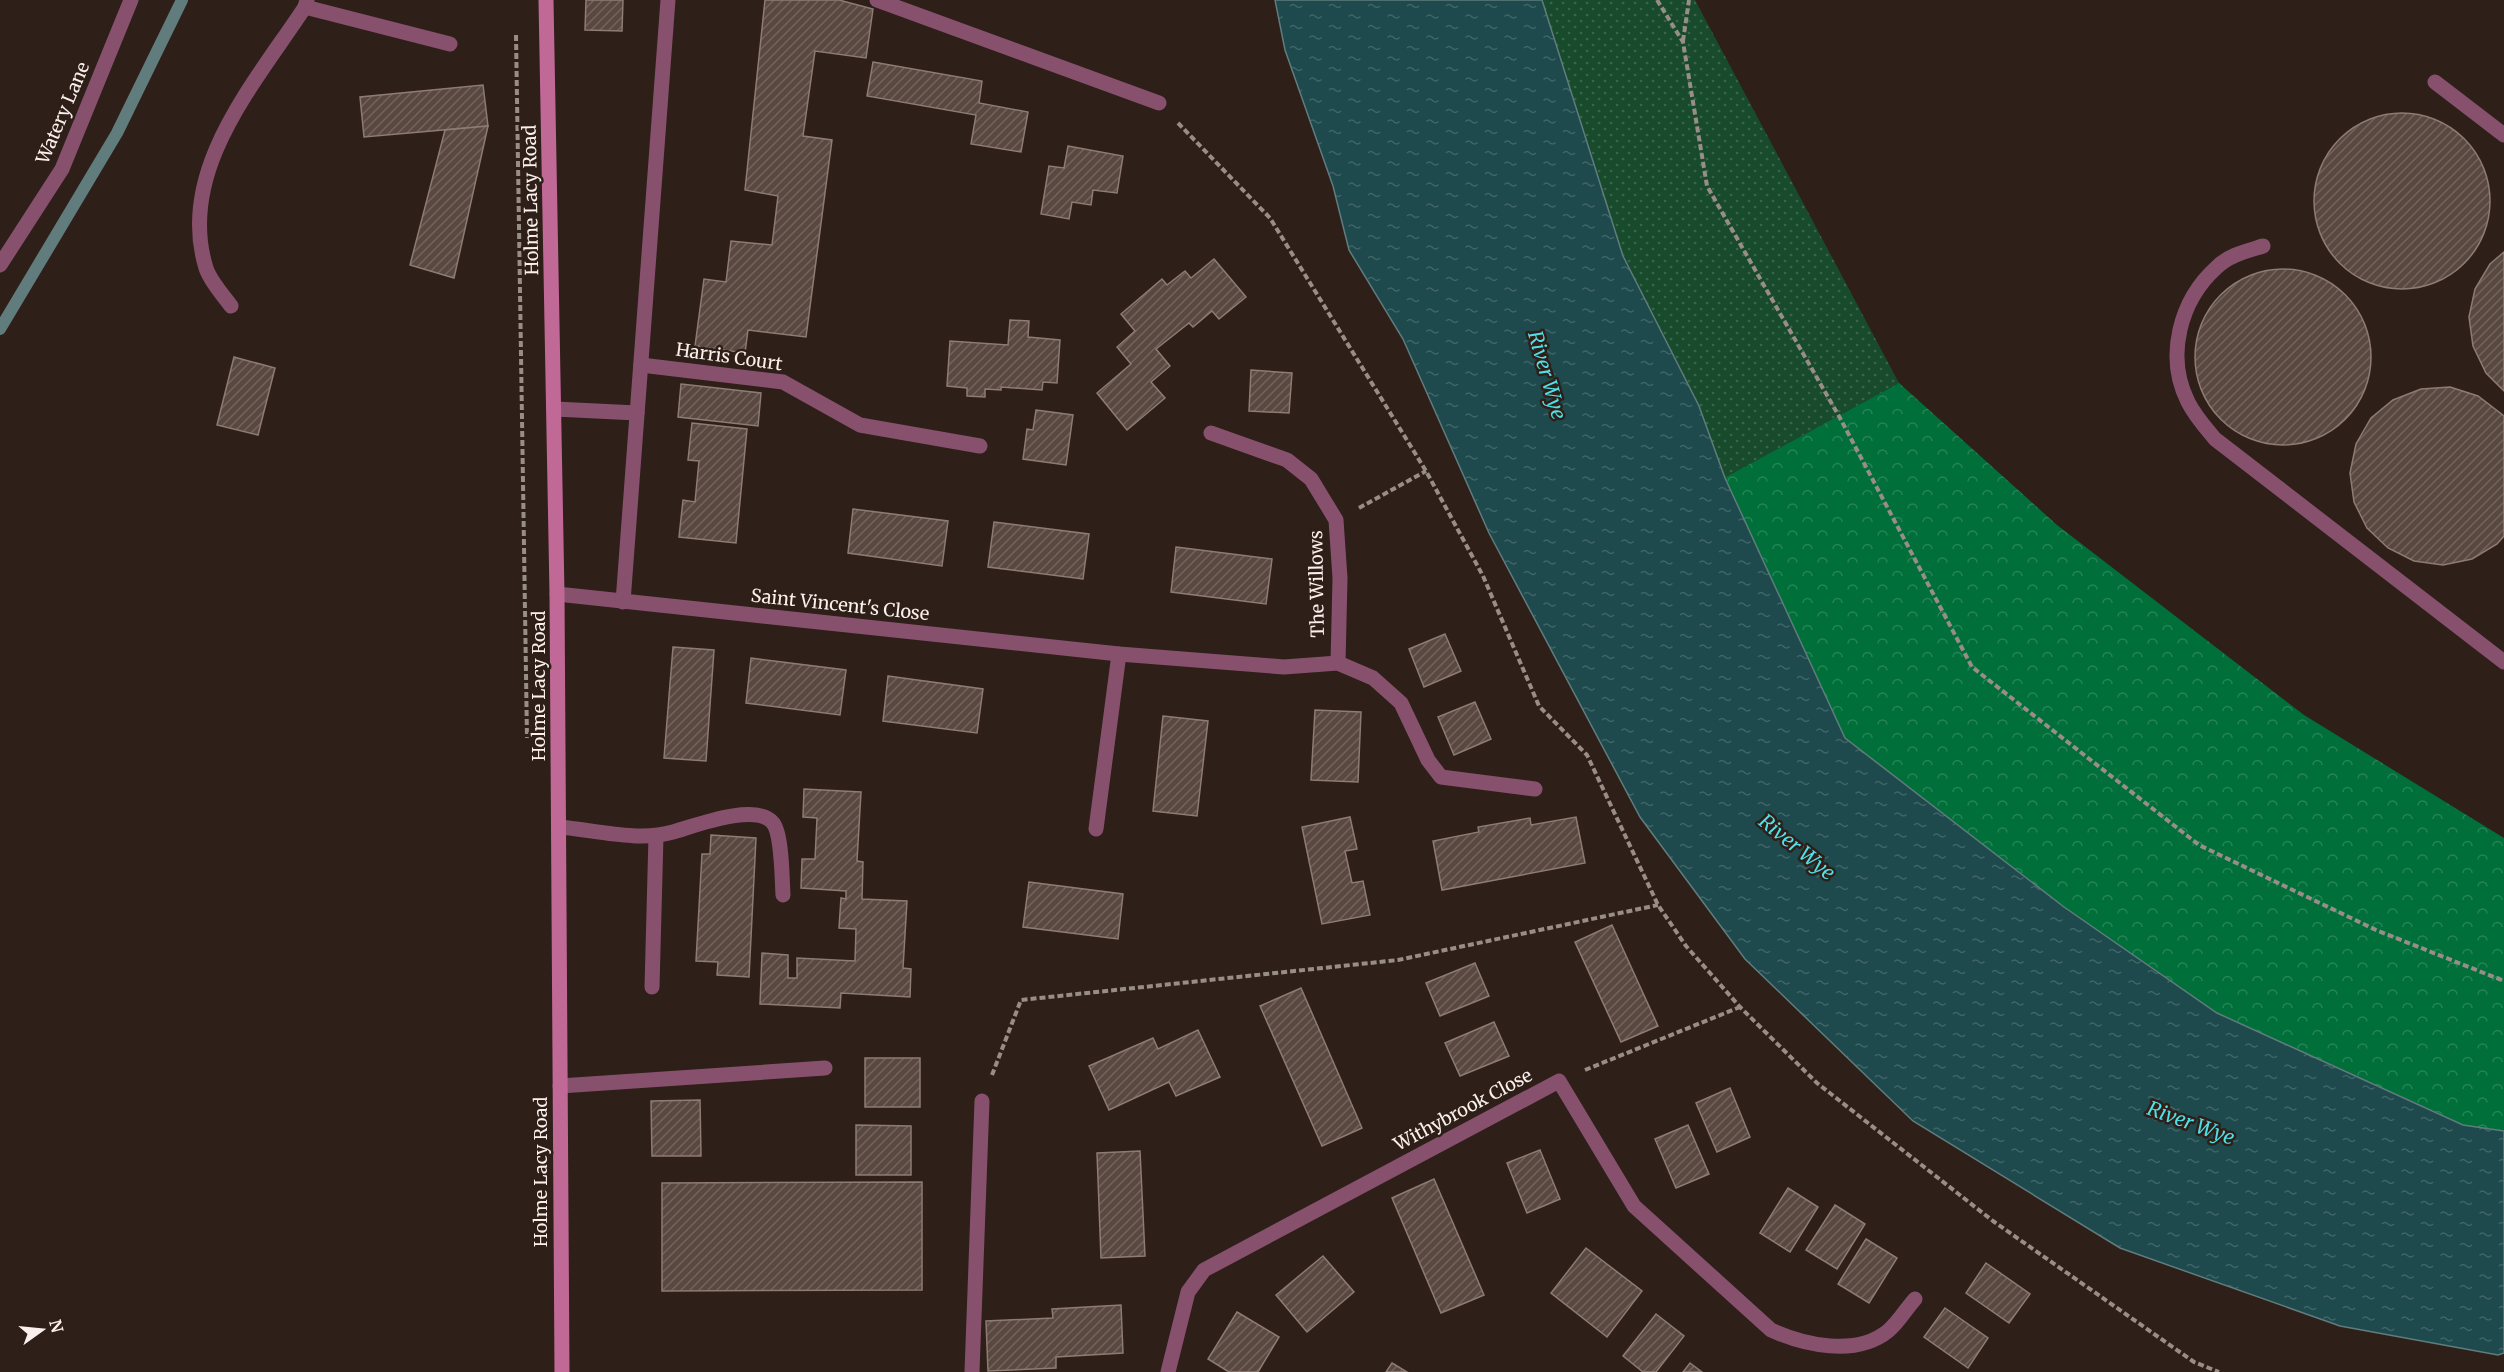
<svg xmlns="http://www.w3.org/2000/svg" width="2504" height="1372" viewBox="0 0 2504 1372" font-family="Merriweather,serif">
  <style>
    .grass { fill: url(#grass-dots) }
    .forest { fill: url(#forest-crowns) }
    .water { fill: url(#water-ripples); stroke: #607c7d; stroke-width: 1.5 }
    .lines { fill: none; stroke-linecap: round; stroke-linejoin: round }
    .stream { stroke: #607c7d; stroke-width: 12 }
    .building { fill: url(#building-hatch); stroke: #8e7b73; stroke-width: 1.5 }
    .path { stroke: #998d88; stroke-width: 4; stroke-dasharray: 6 3; stroke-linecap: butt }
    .lane { stroke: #87516d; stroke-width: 15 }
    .street { stroke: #87516d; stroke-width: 15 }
    .secondary { stroke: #c06997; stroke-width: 15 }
    .labels { text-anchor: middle; stroke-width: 5; stroke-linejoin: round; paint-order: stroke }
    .street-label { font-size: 18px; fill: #fbf0ec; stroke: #2e1f19 }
    .water-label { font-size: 20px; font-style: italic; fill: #50e0e9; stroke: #2e1f19 }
  </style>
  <defs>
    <pattern id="grass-dots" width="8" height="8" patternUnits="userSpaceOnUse" patternTransform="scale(1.5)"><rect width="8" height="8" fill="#184a2c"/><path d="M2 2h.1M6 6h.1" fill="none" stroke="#3a644b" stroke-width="1.8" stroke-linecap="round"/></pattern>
    <pattern id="forest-crowns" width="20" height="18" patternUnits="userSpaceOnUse" patternTransform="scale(1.5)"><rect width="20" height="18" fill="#006f3a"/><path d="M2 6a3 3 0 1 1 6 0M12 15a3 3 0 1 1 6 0" fill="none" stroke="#268457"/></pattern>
    <pattern id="water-ripples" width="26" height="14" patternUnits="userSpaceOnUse" patternTransform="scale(1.5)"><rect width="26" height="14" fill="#1e4a4d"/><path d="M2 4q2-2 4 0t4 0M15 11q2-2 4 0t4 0" fill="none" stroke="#406467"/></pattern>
    <pattern id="building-hatch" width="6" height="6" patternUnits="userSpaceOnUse" patternTransform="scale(1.5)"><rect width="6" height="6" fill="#594840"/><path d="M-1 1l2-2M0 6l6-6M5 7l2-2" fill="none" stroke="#72635c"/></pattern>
  </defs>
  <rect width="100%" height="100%" fill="#2e1f19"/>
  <polygon class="grass" points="1542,0 1695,0 1899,383 1724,478 1699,406 1623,256"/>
  <polygon class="forest" points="1899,383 2057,525 2304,715 2504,838 2504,1131 2464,1125 2217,1013 2064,907 1845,738 1724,478"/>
  <polygon class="water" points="1275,0 1542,0 1623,256 1699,406 1725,478 1845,738 2064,907 2217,1013 2463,1125 2504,1131 2504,1353 2498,1355 2340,1326 2120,1248 1913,1121 1745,959 1640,817 1489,533 1403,339 1349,250 1333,186 1285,50"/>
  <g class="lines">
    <polyline class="stream" points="0,329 117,133 182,0"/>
  </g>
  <g class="building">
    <polygon points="586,0 623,0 622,31 585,30"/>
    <polygon points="765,0 839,0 873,9 866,58 815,51 803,136 832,140 806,337 748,330 745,353 695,346 704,279 726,282 731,241 772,245 778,196 745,190"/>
    <polygon points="873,62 982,81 979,103 1028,112 1021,152 971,144 976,115 867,96"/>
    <polygon points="483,85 488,126 364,137 360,97"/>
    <circle cx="2402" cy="201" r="88"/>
    <polygon points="488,126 454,278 410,265 445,130"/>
    <polygon points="1068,146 1123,156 1117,193 1093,190 1091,205 1072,202 1069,219 1041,214 1049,166 1064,168"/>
    <polygon points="2504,252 2504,391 2486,373 2473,346 2469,317 2475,289 2490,264"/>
    <polygon points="1214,259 1246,297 1219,319 1212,311 1193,327 1189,323 1156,349 1170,366 1151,382 1165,398 1127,430 1097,393 1131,364 1117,347 1135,331 1121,314 1162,279 1167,285 1185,271 1191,278"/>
    <circle cx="2283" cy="357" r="88"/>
    <polygon points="1010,320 1029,321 1028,337 1060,340 1057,383 1043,382 1042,390 1001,387 1001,390 985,389 985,397 967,396 967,388 947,386 950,341 1008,345"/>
    <polygon points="234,357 275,368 258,435 217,425"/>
    <polygon points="1251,370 1292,373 1289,413 1249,411"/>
    <polygon points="681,384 761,393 758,426 678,417"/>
    <polygon points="2450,387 2478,396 2504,416 2504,536 2497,544 2472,559 2443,565 2414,561 2388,548 2367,528 2354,502 2350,473 2356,444 2371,418 2393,400 2421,389"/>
    <polygon points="1036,410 1073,415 1066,465 1023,459 1027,429 1033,430"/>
    <polygon points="692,423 747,429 736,543 679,537 683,500 695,502 699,461 688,460"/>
    <polygon points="853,509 948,521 942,566 848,553"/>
    <polygon points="994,522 1089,534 1083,579 988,567"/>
    <polygon points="1176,547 1272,559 1266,604 1171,592"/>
    <polygon points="1445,634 1461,671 1424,687 1409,649"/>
    <polygon points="673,647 714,650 706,761 664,758"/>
    <polygon points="751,658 846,670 840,715 746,703"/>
    <polygon points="888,676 983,689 977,733 883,721"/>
    <polygon points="1475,702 1491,739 1454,755 1438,717"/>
    <polygon points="1315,710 1361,712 1358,782 1311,780"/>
    <polygon points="1163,716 1208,721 1197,816 1153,811"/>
    <polygon points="804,789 861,792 857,861 863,862 862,899 907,901 903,968 911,969 910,997 841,993 840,1008 760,1004 762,953 788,955 788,978 797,978 797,958 855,961 856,929 839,928 841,898 846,899 846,891 801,888 802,859 815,859 817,818 803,817"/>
    <polygon points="1350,817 1357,849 1345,851 1352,883 1363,881 1370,915 1322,924 1302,827"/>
    <polygon points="1576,817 1585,863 1442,890 1433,841 1479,832 1478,827 1530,818 1531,825"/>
    <polygon points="711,835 756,838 749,977 717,975 718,962 696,961 702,854 710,854"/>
    <polygon points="1029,882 1123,894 1118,939 1023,927"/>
    <polygon points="1612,925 1658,1026 1621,1042 1575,942"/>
    <polygon points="1475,963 1489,996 1440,1016 1426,983"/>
    <polygon points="1301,988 1362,1128 1322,1146 1260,1006"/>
    <polygon points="1494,1022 1509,1056 1460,1076 1445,1043"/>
    <polygon points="1198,1030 1220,1077 1176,1096 1169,1082 1109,1110 1089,1066 1153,1038 1158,1049"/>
    <rect x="865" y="1058" width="55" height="49"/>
    <polygon points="1730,1088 1750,1137 1717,1152 1696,1103"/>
    <polygon points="700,1100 701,1156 652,1156 651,1101"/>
    <polygon points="856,1125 911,1126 911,1175 856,1175"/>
    <polygon points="1688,1125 1709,1174 1676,1188 1655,1139"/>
    <polygon points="1540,1150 1560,1199 1527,1213 1507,1163"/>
    <polygon points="1140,1151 1145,1256 1101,1258 1097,1153"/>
    <polygon points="1434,1179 1484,1295 1441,1313 1392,1198"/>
    <polygon points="922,1182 922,1290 662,1291 662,1183"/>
    <polygon points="1788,1188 1818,1207 1790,1252 1760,1233"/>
    <polygon points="1835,1205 1865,1224 1837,1269 1806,1250"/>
    <polygon points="1866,1239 1897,1258 1869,1303 1838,1284"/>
    <polygon points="1586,1248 1642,1291 1607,1337 1551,1293"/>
    <polygon points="1323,1256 1354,1292 1307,1332 1276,1295"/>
    <polygon points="1986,1263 2030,1294 2009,1323 1966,1293"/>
    <polygon points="1121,1305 1123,1353 1056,1357 1056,1368 988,1371 986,1321 1053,1318 1052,1309"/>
    <polygon points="1945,1308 1988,1338 1968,1368 1924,1337"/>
    <polygon points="1237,1312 1279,1337 1258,1372 1229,1372 1208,1359"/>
    <polygon points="1656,1314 1684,1336 1656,1372 1643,1372 1623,1356"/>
    <polygon points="1392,1363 1407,1372 1386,1372"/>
    <polygon points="1690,1363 1702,1372 1683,1372"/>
  </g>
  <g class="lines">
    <g class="path">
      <polyline points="1657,0 1683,42 1707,186 1840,418 1972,667 2199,845 2376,930 2504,981"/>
      <polyline points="516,35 527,738"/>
      <polyline points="1683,41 1689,0"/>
      <polyline points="1178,123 1270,218 1426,471 1483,576 1539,706 1587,755 1658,905 1686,946 1740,1007 1817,1083 1993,1221 2194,1362 2219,1372"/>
      <polyline points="1359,508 1426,471"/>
      <polyline points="1585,1070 1740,1007"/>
      <polyline points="992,1075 1021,1000 1398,960 1658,905"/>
    </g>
    <g class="lane">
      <polyline points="305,7 450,44"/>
      <polyline points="2435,82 2504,135"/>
      <path d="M2263 246C2247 251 2229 255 2217 267 2180 300 2165 356 2188 402 2195 416 2205 427 2215 439L2504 662"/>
      <path d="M231 306C223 295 210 281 206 268 176 171 255 83 305 7L307 0"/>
      <polyline points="560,1086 825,1068"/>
      <polyline points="972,1372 982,1101"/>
    </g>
    <g class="street">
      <polyline points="877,0 1159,103"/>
      <polyline points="0,265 62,169 131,0"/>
      <polyline points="641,365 783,382 860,425 980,446"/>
      <polyline points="555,409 637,413"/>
      <polyline points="1211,433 1287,460 1311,479 1336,520 1340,578 1338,663"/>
      <polyline points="557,594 1119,654 1284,667 1338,663 1373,678 1401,703 1428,760 1441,777 1535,789"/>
      <polyline points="623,602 668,0"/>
      <path d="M559 827C595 830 638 842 673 832 694 826 757 802 773 823 782 834 782 879 783 895"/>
      <polyline points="1096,829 1119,654"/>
      <polyline points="652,987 656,836"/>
      <path d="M1168 1372 1188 1292 1204 1270 1559 1081 1634 1206 1771 1330C1804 1345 1856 1357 1888 1331 1898 1323 1906 1309 1915 1299"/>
    </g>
    <polyline class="secondary" points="546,0 557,594 562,1372"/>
  </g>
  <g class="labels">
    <g class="street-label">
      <text transform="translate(63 113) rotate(-67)" y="6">Watery Lane</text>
      <text transform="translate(531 200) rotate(-91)" y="6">Holme Lacy Road</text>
      <text transform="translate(729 357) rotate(8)" y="6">Harris Court</text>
      <text transform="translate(1317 584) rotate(-91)" y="6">The Willows</text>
      <text transform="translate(840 605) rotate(6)" y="6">Saint Vincent's Close</text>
      <text transform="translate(539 686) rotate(-90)" y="6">Holme Lacy Road</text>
      <text transform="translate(1463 1110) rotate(-28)" y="6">Withybrook Close</text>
      <text transform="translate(541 1172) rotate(-90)" y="6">Holme Lacy Road</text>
    </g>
    <g class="water-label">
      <text transform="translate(1547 375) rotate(74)" y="7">River Wye</text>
      <text transform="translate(1797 847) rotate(39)" y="7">River Wye</text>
      <text transform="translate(2191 1123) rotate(20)" y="7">River Wye</text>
    </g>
  </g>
  <g transform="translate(42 1330) rotate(75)" stroke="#2e1f19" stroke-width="4.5" paint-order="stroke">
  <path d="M0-4.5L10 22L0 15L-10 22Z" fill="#fbf0ec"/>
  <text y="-9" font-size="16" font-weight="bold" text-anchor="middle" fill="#fbf0ec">N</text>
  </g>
</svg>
